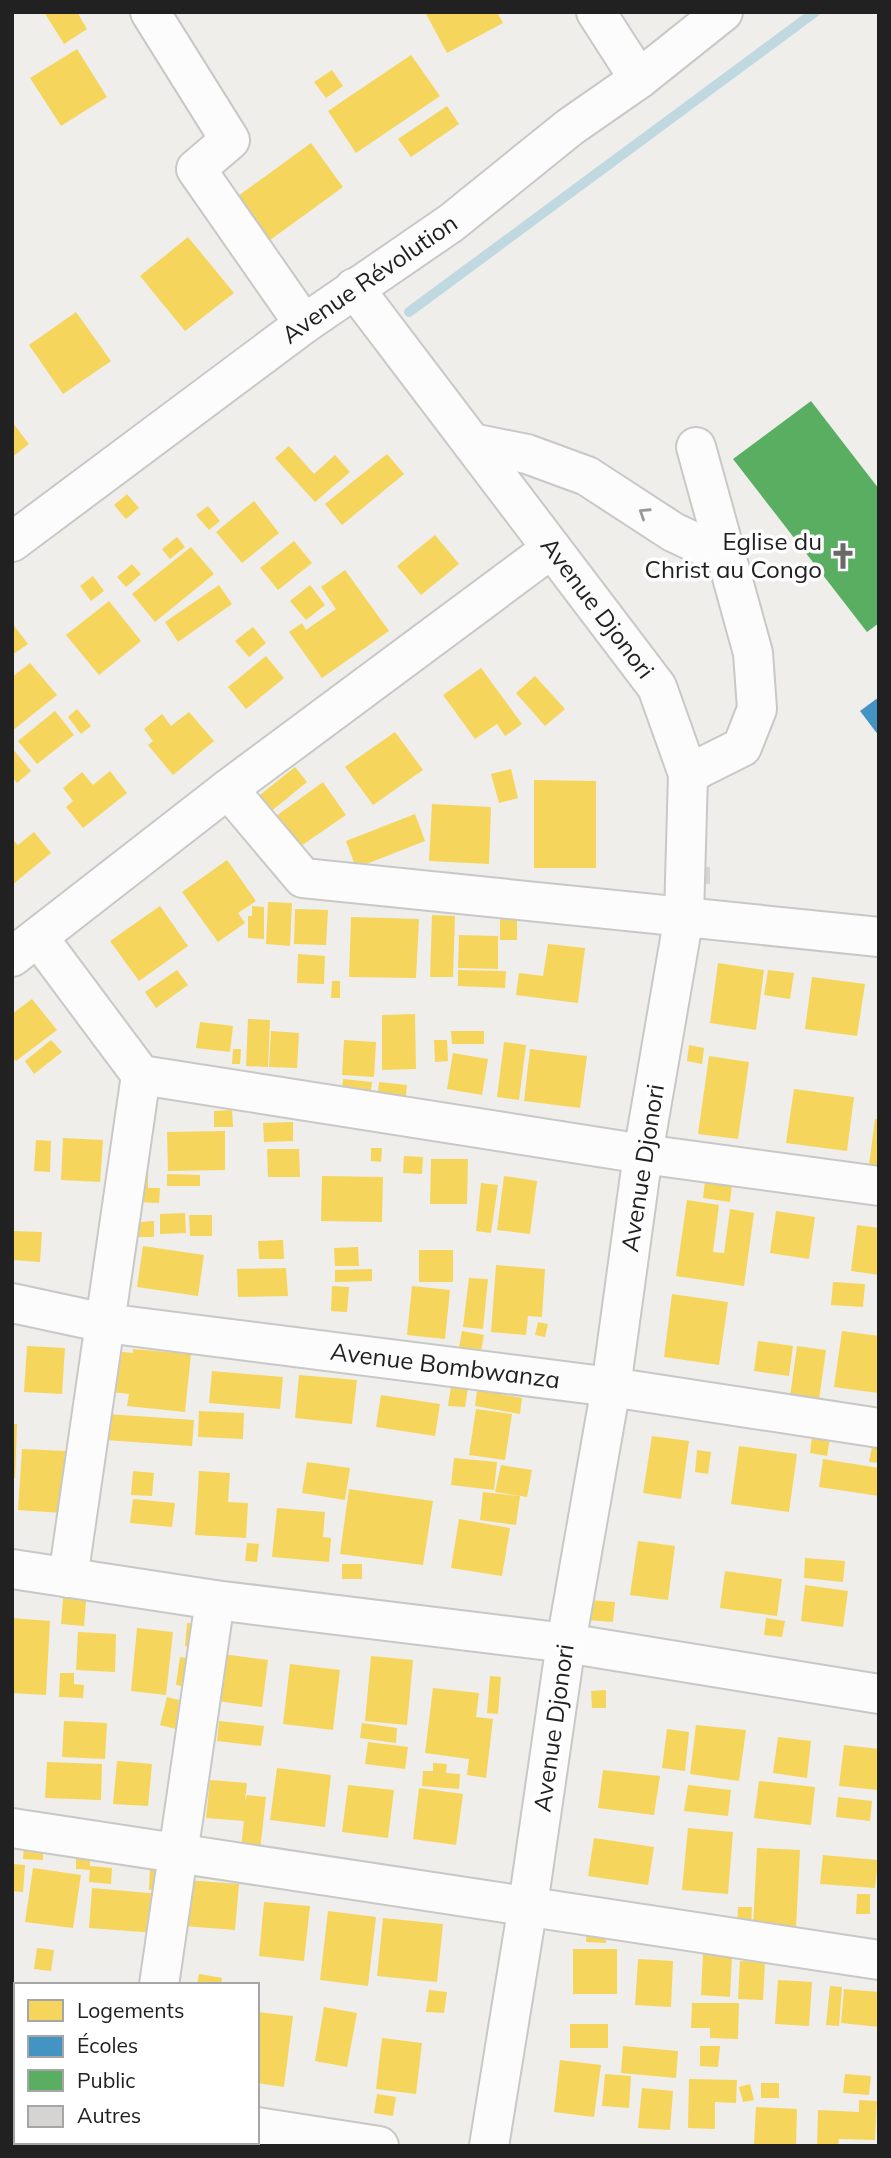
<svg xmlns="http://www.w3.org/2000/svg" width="891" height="2158" viewBox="0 0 891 2158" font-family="Mulish,sans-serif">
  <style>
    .homes { fill: #f6d55c }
    .schools { fill: #4393c3 }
    .public { fill: #5aae61 }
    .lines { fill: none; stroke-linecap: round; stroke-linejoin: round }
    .stream { stroke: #c0d9e0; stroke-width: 10 }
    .building { fill: #d6d4d2 }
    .minor-casing { stroke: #c8c8c6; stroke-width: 42 }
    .minor { stroke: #fdfcfc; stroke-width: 38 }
    .oneway { stroke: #9a9999 }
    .labels { text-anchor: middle; stroke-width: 7; stroke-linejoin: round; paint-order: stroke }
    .street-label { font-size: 24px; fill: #212121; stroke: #fff }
    .poi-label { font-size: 24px; fill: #212121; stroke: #fff; text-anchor: end }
  </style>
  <rect width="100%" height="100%" fill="#efeeeb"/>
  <g class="homes">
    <polygon points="44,12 77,12 87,29 64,44"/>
    <polygon points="425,12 497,12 503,23 447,53"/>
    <polygon points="77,49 107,97 61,126 30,78"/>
    <polygon points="411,55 440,96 356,153 328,111"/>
    <polygon points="332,70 343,86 326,98 314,82"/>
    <polygon points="447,106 459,124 411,157 398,139"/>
    <polygon points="311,143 343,187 266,243 234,199"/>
    <polygon points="188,237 234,293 185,331 140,276"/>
    <polygon points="76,312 111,361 63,394 29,345"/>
    <polygon points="12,422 29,444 12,457"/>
    <polygon points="289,446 314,474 335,455 350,472 315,502 275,458"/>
    <polygon points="387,454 404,474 342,525 325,504"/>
    <polygon points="127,494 139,508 126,519 114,505"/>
    <polygon points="254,501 279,533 242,563 216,532"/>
    <polygon points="208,506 220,521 209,530 196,515"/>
    <polygon points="435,535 459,564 421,595 397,566"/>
    <polygon points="177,537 185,547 170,559 162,549"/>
    <polygon points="294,541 312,563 278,590 260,568"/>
    <polygon points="191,547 214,574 155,622 132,594"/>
    <polygon points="132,564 141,574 126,587 117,577"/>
    <polygon points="345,570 389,631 322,678 289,632 302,623 306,630 336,609 321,587"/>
    <polygon points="93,576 104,591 91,601 80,586"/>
    <polygon points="219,585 232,604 178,642 165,622"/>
    <polygon points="310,585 325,605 306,620 290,601"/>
    <polygon points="109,601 141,641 99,675 66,635"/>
    <polygon points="12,623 28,644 12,655"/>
    <polygon points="253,627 266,643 249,657 235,641"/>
    <polygon points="266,656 284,678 246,709 228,687"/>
    <polygon points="30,663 57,695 12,731 12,677"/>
    <polygon points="481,668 522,724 505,736 497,724 475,739 443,695"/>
    <polygon points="535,676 565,709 545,726 516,693"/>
    <polygon points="77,709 91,726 81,734 68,717"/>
    <polygon points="55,711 74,735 37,764 18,741"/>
    <polygon points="189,712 214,741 173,775 148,745 153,741 144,729 162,714 171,726"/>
    <polygon points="395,732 423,770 373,805 345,767"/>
    <polygon points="12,748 31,771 17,783 12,777"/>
    <polygon points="295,767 307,782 263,818 250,803"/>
    <polygon points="511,769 518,798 499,803 491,774"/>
    <polygon points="110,771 127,793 83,828 66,807 73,801 63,788 82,772 93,785"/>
    <polygon points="534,780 596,781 596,868 534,868"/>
    <polygon points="323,782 346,815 295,850 272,819"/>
    <polygon points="432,804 491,807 489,864 429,861"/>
    <polygon points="415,814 425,841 356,868 346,841"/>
    <polygon points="34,832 51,853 12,885 12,839 18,845"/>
    <polygon points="227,860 256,901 238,913 245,923 218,942 182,892"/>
    <polygon points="268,902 292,903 290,946 266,944"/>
    <polygon points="160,906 188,946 139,981 110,941"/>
    <polygon points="252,906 264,907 264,939 248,938 248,916 252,916"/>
    <polygon points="295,909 328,910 326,945 294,944"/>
    <polygon points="432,915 455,916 453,977 430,977"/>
    <rect x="500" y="916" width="17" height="24"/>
    <polygon points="351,917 419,919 416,978 349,977"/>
    <polygon points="459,935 498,936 498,969 458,968"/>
    <polygon points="548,944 585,948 578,1003 516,995 519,973 543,976"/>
    <polygon points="298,954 325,956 324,984 297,983"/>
    <polygon points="718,963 764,970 756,1030 710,1023"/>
    <polygon points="177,970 188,985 156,1008 145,992"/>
    <polygon points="458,970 506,971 505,988 458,986"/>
    <polygon points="768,970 794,973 790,999 764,995"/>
    <polygon points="812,977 865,984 857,1036 805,1029"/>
    <polygon points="332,981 340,981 340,998 331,998"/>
    <polygon points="32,999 57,1030 16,1061 12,1056 12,1014"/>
    <polygon points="415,1014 416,1069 382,1070 382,1015"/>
    <polygon points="248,1019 270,1020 268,1067 246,1066"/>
    <polygon points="200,1022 233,1026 230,1052 196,1048"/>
    <polygon points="271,1031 299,1033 297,1068 269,1067"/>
    <polygon points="451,1031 484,1031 484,1044 452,1044"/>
    <polygon points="51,1040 62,1052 34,1074 25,1061"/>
    <polygon points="344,1040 376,1042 374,1077 342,1075"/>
    <polygon points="434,1040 447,1040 448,1061 435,1062"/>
    <polygon points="504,1042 526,1045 519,1100 497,1097"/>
    <polygon points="689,1045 704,1048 702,1064 687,1061"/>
    <polygon points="233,1049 241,1049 240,1064 232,1064"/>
    <polygon points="530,1049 587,1056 580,1108 524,1101"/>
    <polygon points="453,1053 488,1059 482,1095 447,1089"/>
    <polygon points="709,1056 749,1062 738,1139 698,1134"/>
    <polygon points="343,1079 372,1082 369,1106 341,1102"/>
    <polygon points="379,1082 407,1085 404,1113 376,1110"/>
    <polygon points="794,1089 854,1097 847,1151 786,1143"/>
    <polygon points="232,1110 233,1127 214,1127 214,1111"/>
    <polygon points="875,1119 879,1120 879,1175 868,1173"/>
    <polygon points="293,1122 293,1141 264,1142 263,1123"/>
    <polygon points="225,1131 225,1170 168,1171 167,1132"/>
    <polygon points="63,1138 103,1140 100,1182 61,1180"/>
    <polygon points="36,1140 51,1141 50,1172 34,1171"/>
    <polygon points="371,1148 382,1148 381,1162 371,1161"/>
    <polygon points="267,1149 299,1149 300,1177 268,1177"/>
    <polygon points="404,1156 423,1157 422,1174 403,1173"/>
    <polygon points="431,1159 468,1159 467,1204 430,1204"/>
    <polygon points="138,1167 148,1168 148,1188 160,1188 159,1203 137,1202"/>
    <polygon points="167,1174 200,1175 200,1186 167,1186"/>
    <polygon points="322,1176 383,1177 382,1222 321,1221"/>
    <polygon points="504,1176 537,1181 530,1234 497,1230"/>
    <polygon points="705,1181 732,1185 730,1202 703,1198"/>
    <polygon points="481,1183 498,1185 491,1233 476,1231"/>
    <polygon points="687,1200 719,1205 713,1252 724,1253 730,1209 754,1213 744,1286 676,1276"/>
    <polygon points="776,1211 815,1217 809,1259 770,1253"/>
    <polygon points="185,1213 186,1233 160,1234 160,1214"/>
    <polygon points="189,1215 212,1215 212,1236 190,1236"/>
    <polygon points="154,1221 154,1237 139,1237 139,1222"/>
    <polygon points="857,1225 879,1228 879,1275 851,1271"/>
    <polygon points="12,1231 42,1232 40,1262 12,1260"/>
    <polygon points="283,1240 284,1259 259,1259 258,1241"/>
    <polygon points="143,1246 204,1255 198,1296 137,1287"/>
    <polygon points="358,1247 359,1266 335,1266 334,1248"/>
    <rect x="419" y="1250" width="34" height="32"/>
    <polygon points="496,1265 545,1269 542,1317 528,1316 526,1335 491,1332"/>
    <polygon points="286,1268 288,1296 238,1297 237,1269"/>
    <polygon points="372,1269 372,1281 335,1282 335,1270"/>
    <polygon points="469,1278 488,1279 483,1329 463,1327"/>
    <polygon points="833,1282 865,1284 863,1307 831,1305"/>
    <polygon points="332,1286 349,1287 347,1312 331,1311"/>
    <polygon points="412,1286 450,1290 445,1339 407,1335"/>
    <polygon points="672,1294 728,1302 719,1365 664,1357"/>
    <polygon points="538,1322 548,1324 545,1337 535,1335"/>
    <polygon points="462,1331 484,1335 480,1357 458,1353"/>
    <polygon points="842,1331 879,1336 878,1393 834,1387"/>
    <polygon points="758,1341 793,1346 789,1376 754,1371"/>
    <polygon points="27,1346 65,1348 62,1394 24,1392"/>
    <polygon points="797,1346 826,1350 818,1407 789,1404"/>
    <polygon points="133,1349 191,1354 185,1412 127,1406 129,1394 111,1392 115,1351 133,1353"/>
    <polygon points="212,1371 283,1377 280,1409 209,1403"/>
    <polygon points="299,1375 357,1380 352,1424 295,1418"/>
    <polygon points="452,1380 469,1382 465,1407 448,1406"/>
    <polygon points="477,1390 522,1398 520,1414 475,1406"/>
    <polygon points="381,1395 440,1404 435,1436 376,1427"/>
    <polygon points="476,1409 512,1414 505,1460 469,1455"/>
    <polygon points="199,1411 244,1413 243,1439 198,1437"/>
    <polygon points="107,1414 194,1420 192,1446 105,1440"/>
    <polygon points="12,1424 17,1424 15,1478 12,1478"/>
    <polygon points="652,1436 689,1441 681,1499 643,1493"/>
    <polygon points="812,1436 830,1438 827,1456 810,1453"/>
    <polygon points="873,1441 879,1442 879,1463 869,1462"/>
    <polygon points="739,1446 797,1454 789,1512 731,1504"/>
    <polygon points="22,1449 66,1451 62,1513 18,1510"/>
    <polygon points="697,1450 711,1452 708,1474 695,1472"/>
    <polygon points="454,1458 497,1462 494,1490 451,1485"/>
    <polygon points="823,1459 879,1468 879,1496 819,1487"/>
    <polygon points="307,1462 350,1468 345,1500 302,1493"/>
    <polygon points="501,1465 532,1470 527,1497 495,1492"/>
    <polygon points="133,1471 154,1473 152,1496 131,1495"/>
    <polygon points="199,1471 230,1473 228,1502 248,1503 246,1538 195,1535"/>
    <polygon points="349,1489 433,1501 423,1565 340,1554"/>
    <polygon points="483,1492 520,1496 516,1525 480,1520"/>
    <polygon points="133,1499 175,1503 172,1527 130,1523"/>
    <polygon points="277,1508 325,1512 323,1537 331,1538 329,1562 272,1557"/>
    <polygon points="459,1519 510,1528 502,1576 451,1568"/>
    <polygon points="638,1541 675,1546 668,1600 630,1595"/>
    <polygon points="247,1543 259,1544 257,1562 245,1561"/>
    <polygon points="805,1558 845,1561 843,1582 804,1578"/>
    <rect x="342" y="1564" width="20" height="15"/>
    <polygon points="725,1571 782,1579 777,1616 720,1608"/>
    <polygon points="805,1585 848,1591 843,1627 801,1621"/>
    <polygon points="64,1587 87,1589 84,1626 61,1624"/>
    <polygon points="588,1600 615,1602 613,1622 586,1620"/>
    <polygon points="12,1618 50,1621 46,1695 12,1693"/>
    <polygon points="766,1618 785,1621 782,1637 764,1635"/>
    <polygon points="187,1623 202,1624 200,1647 185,1646"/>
    <polygon points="137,1628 173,1632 166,1695 131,1691"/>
    <polygon points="78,1632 116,1634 115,1672 76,1670"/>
    <polygon points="223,1654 268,1660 262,1707 217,1701"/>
    <polygon points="371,1656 413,1660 407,1725 365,1721"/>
    <polygon points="180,1657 198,1660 194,1688 176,1685"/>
    <polygon points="290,1664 340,1670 333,1730 283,1724"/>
    <polygon points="60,1673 74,1673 74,1684 84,1685 83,1698 59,1697"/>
    <polygon points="490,1676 501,1677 498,1714 487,1713"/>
    <polygon points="433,1688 479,1693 476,1717 493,1719 486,1778 467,1775 469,1759 425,1753"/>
    <polygon points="606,1690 606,1708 592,1708 591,1691"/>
    <polygon points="167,1697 195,1704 188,1732 160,1725"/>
    <polygon points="64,1721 107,1723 105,1759 62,1757"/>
    <polygon points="219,1721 264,1726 261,1746 217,1741"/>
    <polygon points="362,1723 397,1728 396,1743 360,1738"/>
    <polygon points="696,1725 746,1730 739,1781 690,1774"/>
    <polygon points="667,1729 689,1732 685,1771 662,1768"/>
    <polygon points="778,1737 811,1741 807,1778 773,1773"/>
    <polygon points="368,1742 408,1747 405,1769 365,1764"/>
    <polygon points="844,1745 879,1749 878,1790 839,1786"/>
    <polygon points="117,1761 152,1764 148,1806 113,1804"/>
    <polygon points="47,1762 102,1764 101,1800 45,1798"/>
    <polygon points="433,1763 447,1764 446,1773 460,1774 459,1789 422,1786 423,1771 433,1771"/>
    <polygon points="277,1768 331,1775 325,1827 270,1820"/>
    <polygon points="603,1770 660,1776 654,1815 598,1808"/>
    <polygon points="210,1780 247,1783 245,1802 247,1795 266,1797 260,1850 241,1847 244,1821 206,1818"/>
    <polygon points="759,1781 815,1787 811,1825 754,1818"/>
    <polygon points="348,1785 394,1790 388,1838 342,1832"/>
    <polygon points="688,1785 731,1790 728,1816 684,1811"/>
    <polygon points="419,1788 463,1794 456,1845 413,1839"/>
    <polygon points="838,1797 872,1801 870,1821 836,1817"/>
    <polygon points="688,1828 733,1832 728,1894 682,1890"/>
    <polygon points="594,1838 654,1847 648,1885 588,1876"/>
    <polygon points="24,1845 43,1846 43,1860 23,1859"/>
    <polygon points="757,1848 800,1850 796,1928 753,1926"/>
    <polygon points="76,1853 90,1853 90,1866 112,1868 111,1884 89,1882 90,1870 76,1869"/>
    <polygon points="823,1855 878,1860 875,1888 820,1884"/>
    <polygon points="12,1864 25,1865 23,1892 12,1891"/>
    <polygon points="150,1866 169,1867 168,1891 149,1890"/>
    <polygon points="33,1868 81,1875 73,1928 25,1922"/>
    <polygon points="187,1880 239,1884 235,1930 184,1926"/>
    <polygon points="92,1888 160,1894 157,1933 89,1928"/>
    <polygon points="857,1894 870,1894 870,1914 856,1914"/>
    <polygon points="264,1902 310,1906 304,1961 259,1956"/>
    <polygon points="738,1907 752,1907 751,1926 737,1925"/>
    <polygon points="328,1911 376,1917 368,1986 320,1980"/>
    <polygon points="383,1918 443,1924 437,1982 377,1976"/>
    <polygon points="587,1925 607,1926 606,1943 586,1942"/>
    <polygon points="37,1948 54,1950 51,1971 34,1969"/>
    <rect x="573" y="1949" width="44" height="45"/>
    <polygon points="703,1954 732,1956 730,1997 701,1995"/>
    <polygon points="638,1959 673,1961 671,2007 635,2005"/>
    <polygon points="740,1961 765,1962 763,2000 738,1999"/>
    <polygon points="199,1974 222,1978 221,1985 197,1985"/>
    <polygon points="778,1980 812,1982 809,2026 775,2024"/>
    <polygon points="830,1986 842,1987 839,2026 826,2025"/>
    <polygon points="844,1989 879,1992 879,2027 841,2023"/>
    <polygon points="429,1990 447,1992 444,2013 426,2012"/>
    <polygon points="692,2003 739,2003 738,2039 710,2038 710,2028 691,2028"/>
    <polygon points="324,2007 357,2013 347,2067 315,2061"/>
    <polygon points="257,2012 293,2016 284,2087 257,2083"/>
    <rect x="570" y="2024" width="38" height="24"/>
    <polygon points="382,2038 422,2043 416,2094 376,2089"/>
    <polygon points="623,2046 678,2051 676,2078 621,2073"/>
    <polygon points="700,2046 720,2046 718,2067 700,2066"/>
    <polygon points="560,2060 601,2065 594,2117 554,2112"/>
    <polygon points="605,2074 631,2076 629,2108 602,2106"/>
    <polygon points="845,2074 871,2076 869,2095 843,2093"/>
    <polygon points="689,2079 737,2080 736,2103 715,2102 715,2129 688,2128"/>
    <rect x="761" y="2083" width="18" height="15"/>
    <polygon points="750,2084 754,2100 743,2102 739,2087"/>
    <polygon points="642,2088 673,2091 670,2130 638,2128"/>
    <polygon points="377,2094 396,2097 393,2116 374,2113"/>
    <polygon points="859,2100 877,2101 875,2140 839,2139 838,2146 817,2146 818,2110 859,2112"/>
    <polygon points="756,2107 797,2109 796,2146 754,2144"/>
  </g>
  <polygon class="schools" points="879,697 879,736 860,711"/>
  <polygon class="public" points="811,401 879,489 879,623 867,632 733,459"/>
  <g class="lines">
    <polyline class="stream" points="409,312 815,12"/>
  </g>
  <polygon class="building" points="697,866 710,867 710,884 696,883"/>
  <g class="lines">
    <defs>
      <g id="minor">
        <polyline points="150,12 230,140 196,169 304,324"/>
        <polyline points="596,12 639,79"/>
        <path id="s1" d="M354 288 657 687 688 774 684 916 643 1154 611 1387 566 1643 528 1905 489 2146"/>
        <polyline points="472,443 527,454 587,476 673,532 726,557"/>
        <path id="s2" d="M12 542 304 324 451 223 570 127 639 79 723 12"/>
        <polyline points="688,774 742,747 757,709 753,653 696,447"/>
        <polyline points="228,789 303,878 879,937"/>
        <polyline points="38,937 141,1075 643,1154 879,1186"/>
        <polyline points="12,957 228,789 551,549"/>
        <path id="s3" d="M12 1303 105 1323 611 1387 879 1428"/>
        <polyline points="12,1569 215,1600 566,1643 879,1694"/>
        <polyline points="68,1578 141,1075"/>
        <polyline points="12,1828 879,1960"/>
        <polyline points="159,1985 215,1600"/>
        <polyline points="12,2090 16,2090"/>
        <polyline points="257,2127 379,2146"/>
        <polyline points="135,2146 136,2142"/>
      </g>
    </defs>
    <use href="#minor" class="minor-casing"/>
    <use href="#minor" class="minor"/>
  </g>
  <defs><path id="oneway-chevron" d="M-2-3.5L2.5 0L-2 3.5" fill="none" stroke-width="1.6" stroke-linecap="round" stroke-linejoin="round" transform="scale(1.75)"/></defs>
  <use class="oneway" href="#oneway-chevron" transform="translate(644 513) rotate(-147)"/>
  <defs>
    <symbol id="church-bare" viewBox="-9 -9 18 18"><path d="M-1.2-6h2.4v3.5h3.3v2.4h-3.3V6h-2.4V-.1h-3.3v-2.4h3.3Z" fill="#696968" stroke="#fff" stroke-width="2.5" paint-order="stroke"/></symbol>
  </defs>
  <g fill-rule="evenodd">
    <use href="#church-bare" x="824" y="537" width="38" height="38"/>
  </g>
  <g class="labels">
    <g class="street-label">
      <text dy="8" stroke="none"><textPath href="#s2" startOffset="444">Avenue Révolution</textPath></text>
      <text dy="8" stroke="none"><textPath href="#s1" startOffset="402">Avenue Djonori</textPath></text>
      <text transform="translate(643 1168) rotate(-81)" y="8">Avenue Djonori</text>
      <text dy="8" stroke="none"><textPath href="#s3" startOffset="438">Avenue Bombwanza</textPath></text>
      <text transform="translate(554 1728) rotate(-82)" y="8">Avenue Djonori</text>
    </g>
    <g class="poi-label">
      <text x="822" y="550">Eglise du<tspan x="822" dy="28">Christ au Congo</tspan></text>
    </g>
  </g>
  <rect width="891" height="2158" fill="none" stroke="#212121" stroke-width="28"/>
  <rect x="14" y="1983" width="245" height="161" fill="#ffffff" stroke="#a6a6a6" stroke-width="2"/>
  <rect x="28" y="2000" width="35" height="21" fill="#f6d55c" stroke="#a6a6a6" stroke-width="2"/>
  <text x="77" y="2018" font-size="21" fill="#212121">Logements</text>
  <rect x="28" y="2036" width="35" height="21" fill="#4393c3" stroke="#a6a6a6" stroke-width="2"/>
  <text x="77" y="2053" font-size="21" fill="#212121">Écoles</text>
  <rect x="28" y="2070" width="35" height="21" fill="#5aae61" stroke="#a6a6a6" stroke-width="2"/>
  <text x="77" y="2088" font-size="21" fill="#212121">Public</text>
  <rect x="28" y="2106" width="35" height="21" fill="#d6d4d2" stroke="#a6a6a6" stroke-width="2"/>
  <text x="77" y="2123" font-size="21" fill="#212121">Autres</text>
</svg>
